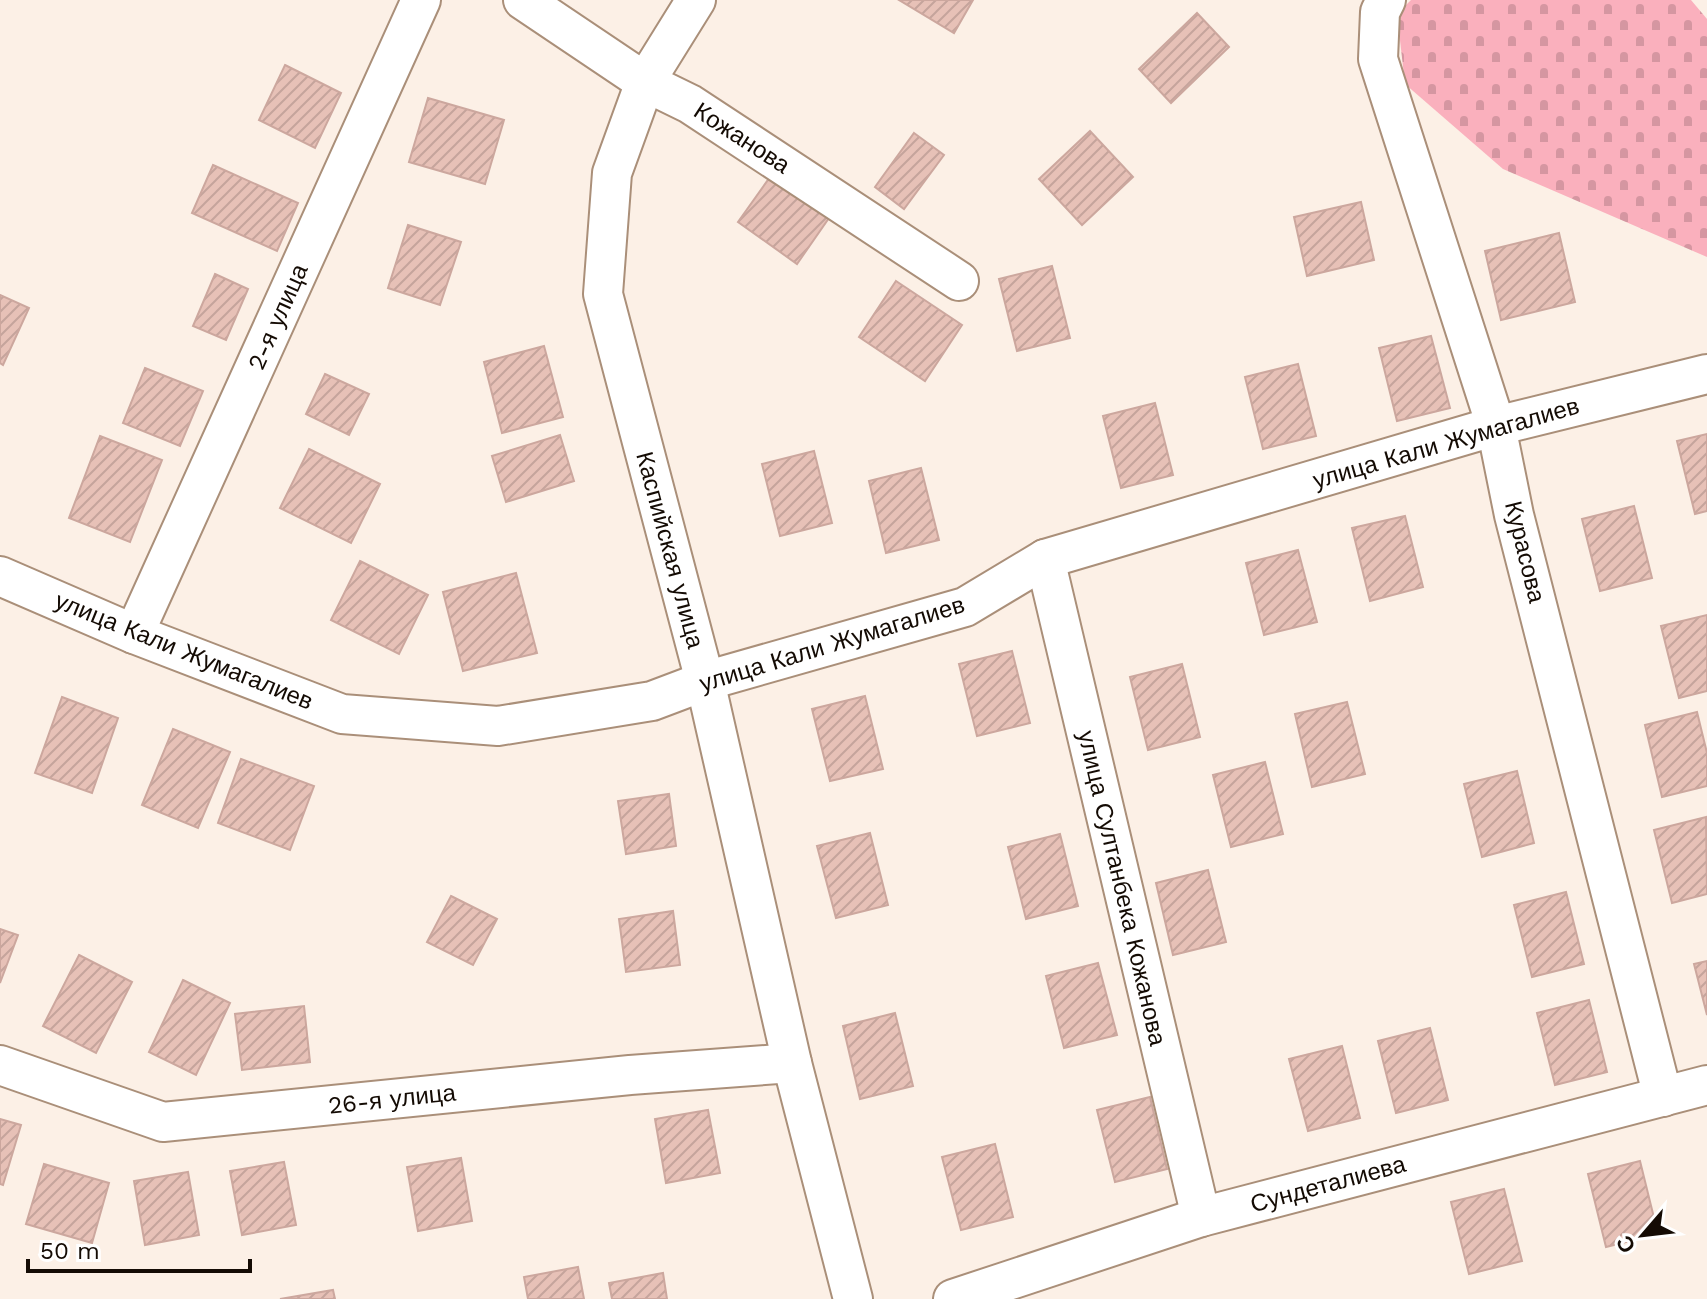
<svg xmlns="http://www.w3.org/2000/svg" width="1707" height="1299" viewBox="0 0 1707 1299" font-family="'Work Sans',sans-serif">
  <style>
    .cemetery { fill: url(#cemetery-stones) }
    .building { fill: url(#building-hatch); stroke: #cca79e; stroke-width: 2 }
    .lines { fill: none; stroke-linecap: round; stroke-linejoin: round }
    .minor-casing { stroke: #aa8f79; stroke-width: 42 }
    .minor { stroke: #fff; stroke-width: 38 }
    .labels { text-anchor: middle; stroke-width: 6; stroke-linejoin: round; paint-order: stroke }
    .street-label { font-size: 24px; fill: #140b04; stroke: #fff }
  </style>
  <defs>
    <pattern id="cemetery-stones" width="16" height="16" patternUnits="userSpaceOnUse" patternTransform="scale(2)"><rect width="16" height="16" fill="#fab0bd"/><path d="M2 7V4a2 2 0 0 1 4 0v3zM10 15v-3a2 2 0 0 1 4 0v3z" fill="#d596a1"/></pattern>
    <pattern id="building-hatch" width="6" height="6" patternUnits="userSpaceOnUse" patternTransform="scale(2)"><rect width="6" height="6" fill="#e7c1b7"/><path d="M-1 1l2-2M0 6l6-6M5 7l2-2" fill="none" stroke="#c5a49c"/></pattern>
  </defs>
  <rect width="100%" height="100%" fill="#fcf0e6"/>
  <polygon class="cemetery" points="1411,0 1691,0 1707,19 1707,257 1503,169 1405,84 1397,14"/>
  <g class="building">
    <polygon points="899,0 973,0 954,33"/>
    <polygon points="1197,13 1229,47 1171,103 1139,69"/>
    <polygon points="285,65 341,93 315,148 259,120"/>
    <polygon points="428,98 504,120 485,184 409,162"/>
    <polygon points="1090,131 1133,177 1082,225 1039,179"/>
    <polygon points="914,133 944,155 904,209 875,187"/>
    <polygon points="213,165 298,203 277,251 192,213"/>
    <polygon points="770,177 829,218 797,264 738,222"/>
    <polygon points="1361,202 1374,260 1307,276 1294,217"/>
    <polygon points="408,225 461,242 440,305 388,288"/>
    <polygon points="1559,233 1575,302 1501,320 1485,251"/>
    <polygon points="1052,266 1070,338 1017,351 999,279"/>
    <polygon points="215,274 248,289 226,340 193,326"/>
    <polygon points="896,281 962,325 925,381 859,337"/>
    <polygon points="0,295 29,308 3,365 0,363"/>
    <polygon points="1431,336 1450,408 1397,421 1379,348"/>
    <polygon points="544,346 563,417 502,433 484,362"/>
    <polygon points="1298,364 1316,436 1263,449 1245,377"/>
    <polygon points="145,368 203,391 180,446 123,423"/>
    <polygon points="325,374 369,394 349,435 306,414"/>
    <polygon points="1155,403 1173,475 1121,488 1103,416"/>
    <polygon points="1707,434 1707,511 1695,514 1677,441"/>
    <polygon points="560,435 574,481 506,502 492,456"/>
    <polygon points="100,436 162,460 130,542 69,518"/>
    <polygon points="309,449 380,484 351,543 280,508"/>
    <polygon points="814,451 832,523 780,536 762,464"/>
    <polygon points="921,468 939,540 886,553 869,481"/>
    <polygon points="1634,506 1652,578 1600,591 1582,519"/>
    <polygon points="1405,516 1423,587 1370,601 1352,528"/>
    <polygon points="1298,550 1317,622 1264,635 1246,563"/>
    <polygon points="360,561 428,595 399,654 331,620"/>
    <polygon points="516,573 537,653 463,671 443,592"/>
    <polygon points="1707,615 1707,691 1679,698 1661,626"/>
    <polygon points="1012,651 1030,723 977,736 959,664"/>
    <polygon points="1182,664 1200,737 1148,750 1130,677"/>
    <polygon points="865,696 883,769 830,781 812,709"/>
    <polygon points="62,697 118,718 92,793 35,773"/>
    <polygon points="1347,702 1365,774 1312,787 1295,714"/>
    <polygon points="1697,712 1707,753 1707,786 1662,797 1645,725"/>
    <polygon points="173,729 230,752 198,828 142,805"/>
    <polygon points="241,759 314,786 290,850 218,823"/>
    <polygon points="1265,762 1283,834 1231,847 1213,775"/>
    <polygon points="1517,771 1534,843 1482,857 1464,784"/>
    <polygon points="669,794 676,846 626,854 618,801"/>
    <polygon points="1706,817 1707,894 1672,903 1654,830"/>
    <polygon points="870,833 888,905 836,918 817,846"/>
    <polygon points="1060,834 1078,906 1026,919 1008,847"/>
    <polygon points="1208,870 1226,942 1173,955 1156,883"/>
    <polygon points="1566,892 1584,964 1532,977 1514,905"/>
    <polygon points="451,896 497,919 473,965 427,942"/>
    <polygon points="673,911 680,965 626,972 619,919"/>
    <polygon points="0,929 18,935 0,983"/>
    <polygon points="79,955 132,982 96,1053 43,1026"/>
    <polygon points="1707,961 1707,1015 1694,964"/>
    <polygon points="1098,963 1117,1035 1064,1048 1046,976"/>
    <polygon points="183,980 230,1003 196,1075 149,1052"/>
    <polygon points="1589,1000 1607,1072 1555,1085 1537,1013"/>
    <polygon points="304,1006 310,1062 242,1070 235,1014"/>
    <polygon points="895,1013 913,1086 860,1099 843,1026"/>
    <polygon points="1430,1028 1448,1100 1396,1113 1378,1041"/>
    <polygon points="1342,1046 1360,1118 1308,1131 1289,1059"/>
    <polygon points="1150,1097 1167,1169 1115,1182 1097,1110"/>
    <polygon points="708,1110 720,1173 666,1183 655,1119"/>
    <polygon points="0,1119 21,1125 3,1185 0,1184"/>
    <polygon points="995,1144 1013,1217 961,1230 942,1157"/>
    <polygon points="461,1158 472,1221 418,1231 407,1167"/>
    <polygon points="1640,1161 1658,1234 1606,1247 1588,1174"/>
    <polygon points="284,1162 296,1225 242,1235 230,1171"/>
    <polygon points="44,1164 109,1183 92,1243 26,1224"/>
    <polygon points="188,1172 199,1235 145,1245 134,1181"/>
    <polygon points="1504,1189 1522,1261 1469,1274 1451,1202"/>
    <polygon points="578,1267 584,1299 528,1299 524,1277"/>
    <polygon points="663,1273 667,1299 612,1299 609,1283"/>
    <polygon points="333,1290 335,1299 280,1299"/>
  </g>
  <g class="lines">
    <defs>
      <g id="minor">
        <polyline points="523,0 645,82 690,104 959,281"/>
        <polyline points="696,0 645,82 612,173 603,294 705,681 792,1063 853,1299"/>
        <polyline points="1386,0 1380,12 1378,59 1496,426 1514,515 1663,1097"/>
        <polyline points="1045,559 1201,1217"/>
        <polyline points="0,576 134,634 342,714 498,726 652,701 705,681 965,607 1045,559 1496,426 1707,374"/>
        <polyline points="134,634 421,0"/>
        <polyline points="0,1065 163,1122 630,1075 792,1063"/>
        <polyline points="953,1299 1201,1217 1707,1085"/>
      </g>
    </defs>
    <use href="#minor" class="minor-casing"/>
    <use href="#minor" class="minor"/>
  </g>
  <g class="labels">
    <g class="street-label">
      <text transform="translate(742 138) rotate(33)" y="8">Кожанова</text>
      <text transform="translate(278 317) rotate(-66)" y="8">2-я улица</text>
      <text transform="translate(1446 443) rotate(-16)" y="8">улица Кали Жумагалиев</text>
      <text transform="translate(670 550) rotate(75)" y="8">Каспийская улица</text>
      <text transform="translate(1525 552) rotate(76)" y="8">Курасова</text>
      <text transform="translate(832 644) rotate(-17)" y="8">улица Кали Жумагалиев</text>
      <text transform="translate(184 651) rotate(22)" y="8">улица Кали Жумагалиев</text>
      <text transform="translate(1122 888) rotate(77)" y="8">улица Султанбека Кожанова</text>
      <text transform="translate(392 1099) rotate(-6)" y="8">26-я улица</text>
      <text transform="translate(1328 1184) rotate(-15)" y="8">Сундеталиева</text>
    </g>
  </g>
  <g transform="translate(1643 1235) rotate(242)" stroke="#ffffff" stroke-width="6" paint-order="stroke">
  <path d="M0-6L14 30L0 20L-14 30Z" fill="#140b04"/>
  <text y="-12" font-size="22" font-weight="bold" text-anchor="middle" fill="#140b04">С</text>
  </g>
  <path d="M28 1259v12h222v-12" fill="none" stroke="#140b04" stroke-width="4"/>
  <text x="40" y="1259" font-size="24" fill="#140b04" stroke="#ffffff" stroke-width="6" paint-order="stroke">50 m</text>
</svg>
